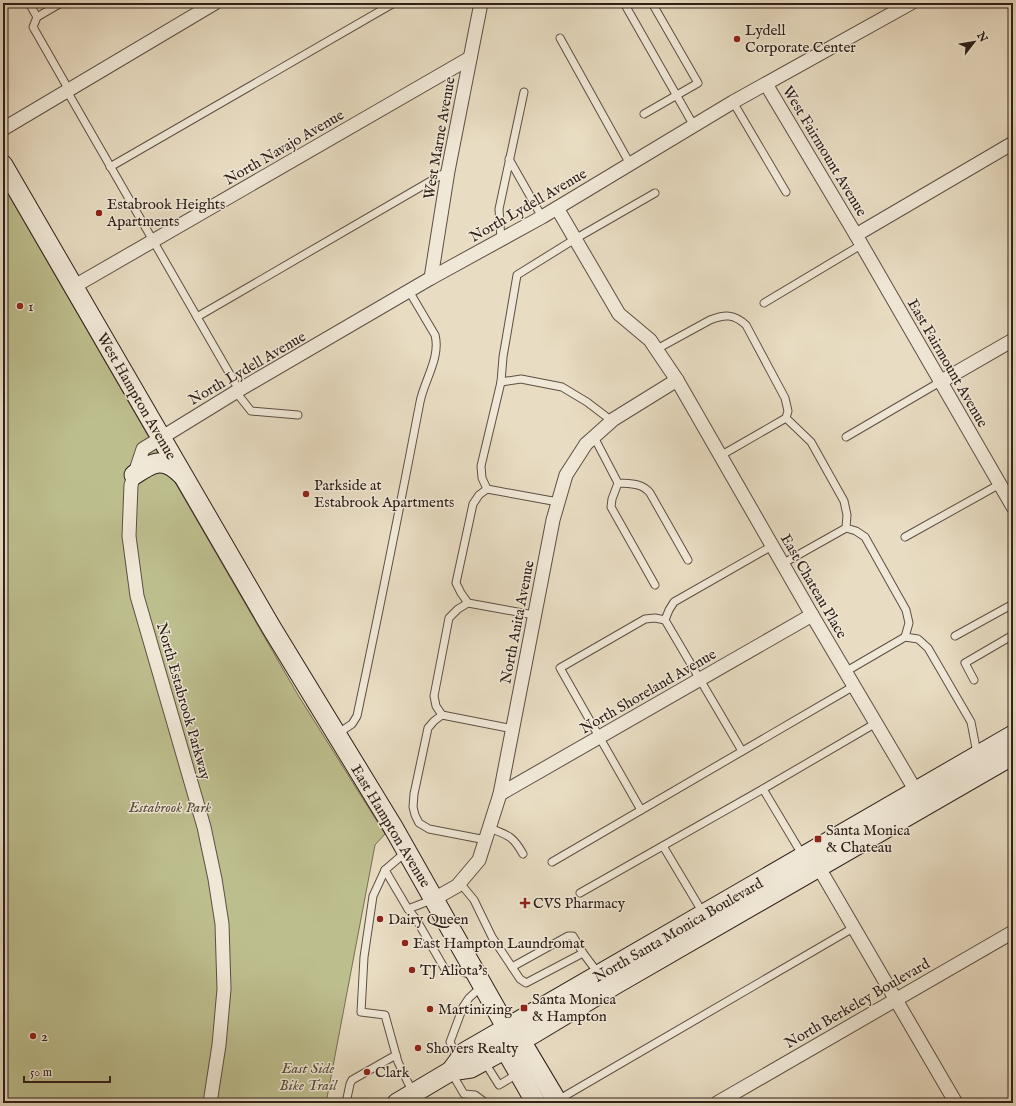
<svg xmlns="http://www.w3.org/2000/svg" width="1016" height="1106" viewBox="0 0 1016 1106" font-family="'IM FELL English',serif">
  <style>
    .green { fill: #bdbe8e; stroke: #766f54 }
    .lines { fill: none; stroke-linecap: round; stroke-linejoin: round }
    .lane-casing { stroke: #5d4f44; stroke-width: 9 }
    .street-casing { stroke: #5d4f44; stroke-width: 15 }
    .secondary-casing { stroke: #2f201a; stroke-width: 21 }
    .lane { stroke: #f0e8d7; stroke-width: 7 }
    .street { stroke: #f0e8d7; stroke-width: 13 }
    .secondary { stroke: #f0e8d7; stroke-width: 19 }
    .poi-dot { fill: #8f2418; stroke: #f0e8d7; stroke-width: 1.5 }
    .labels { text-anchor: middle; stroke-width: 3; stroke-linejoin: round; paint-order: stroke }
    .poi-label { font-size: 15px; fill: #2f201a; stroke: #f0e8d7; text-anchor: start }
    .street-label { font-size: 15px; fill: #2f201a; stroke: #f0e8d7 }
    .park-label { font-size: 15px; font-style: italic; fill: #5a4f3d; stroke: #f0e8d7 }
  </style>
  <rect width="100%" height="100%" fill="#e8dcc2"/>
  <filter id="stains"><feTurbulence type="fractalNoise" baseFrequency=".005" numOctaves="4"/><feColorMatrix values="0 0 0 0 .2 0 0 0 0 .09 0 0 0 0 .02 0 0 0 .5 -.17"/></filter>
  <radialGradient id="worn" r=".72"><stop offset=".6" stop-color="#630" stop-opacity="0"/><stop offset="1" stop-color="#630" stop-opacity=".3"/></radialGradient>
  <polygon class="green" points="3,185 298,695 385,834 375,845 326,1103 3,1103"/>
  <g class="lines">
    <defs>
      <g id="lane">
        <polyline points="29,3 37,17 61,3"/>
        <polyline points="624,3 694,126"/>
        <polyline points="37,17 33,27 69,90"/>
        <polyline points="560,38 630,164"/>
        <polyline points="67,91 239,390"/>
        <polyline points="733,102 786,192"/>
        <polyline points="644,114 698,83 652,3"/>
        <polyline points="509,159 542,217"/>
        <polyline points="110,167 394,3"/>
        <polyline points="501,240 499,209 524,92"/>
        <polyline points="764,303 861,245"/>
        <polyline points="197,317 448,171"/>
        <path d="M657 349 710 320C725 314 734 314 746 325L785 398 788 411 786 418 811 442 844 501 847 515 846 528 856 531 865 537 906 610 909 623 905 637 918 639 928 648 971 722 976 748 980 754"/>
        <polyline points="501,382 521,379 562,387 587,402 612,421"/>
        <polyline points="236,392 251,411 298,415"/>
        <polyline points="594,437 618,483 612,499 611,507 655,585"/>
        <polyline points="846,437 940,382"/>
        <polyline points="720,456 786,418"/>
        <path d="M618 483C631 484 642 483 650 493L688 560"/>
        <polyline points="487,489 558,502"/>
        <polyline points="905,537 1000,484"/>
        <polyline points="782,564 846,528"/>
        <polyline points="468,603 534,615"/>
        <polyline points="665,620 742,751"/>
        <polyline points="955,636 1013,604"/>
        <polyline points="845,672 905,637"/>
        <polyline points="974,680 965,663 1013,635"/>
        <polyline points="442,715 513,729"/>
        <path d="M337 734 352 724 357 716C379 612 400 507 420 402 424 381 441 357 435 335L409 291"/>
        <polyline points="763,789 803,856"/>
        <polyline points="641,810 560,668 645,619 655,618 665,620 669,610 674,602 772,546"/>
        <path d="M489 828C508 835 513 836 523 854"/>
        <polyline points="486,840 429,829 419,823 415,815 413,807 414,794 428,728 434,721 442,715 436,706 434,696 449,618 458,609 468,603 461,593 456,583 473,504 479,495 487,489 482,478 481,466 501,382 503,357 517,275 575,239 655,193"/>
        <polyline points="663,846 703,913"/>
        <polyline points="407,851 385,870 408,909 434,899"/>
        <polyline points="552,862 854,686"/>
        <polyline points="385,870 373,896 364,957 361,1012 385,1015 398,1062 413,1093"/>
        <polyline points="460,883 474,900 492,937 520,979 526,983 583,953 598,973"/>
        <polyline points="580,893 763,789 876,723"/>
        <polyline points="408,909 416,919 446,971 457,970 474,976"/>
        <polyline points="512,967 568,936 573,936 583,953"/>
        <polyline points="458,1058 450,1042 463,1007 469,998 482,986"/>
        <polyline points="484,1061 499,1085 519,1073"/>
        <polyline points="451,1072 464,1094 475,1095 486,1103"/>
        <polyline points="558,1100 853,928"/>
        <polyline points="346,1103 350,1084 352,1080 396,1055"/>
      </g>
      <g id="street">
        <polyline points="766,84 856,235 1013,507"/>
        <polyline points="3,129 215,3"/>
        <polyline points="557,208 619,314 650,340 677,380 812,615 920,798"/>
        <polyline points="856,235 1013,143"/>
        <polyline points="431,278 448,171 481,3"/>
        <polyline points="73,287 470,58"/>
        <polyline points="940,382 1013,340"/>
        <polyline points="500,794 812,615"/>
        <polyline points="815,861 956,1103"/>
        <polyline points="434,899 457,886 479,860 500,794 553,520 566,475 586,444 614,419 677,380"/>
        <polyline points="210,1103 219,1045 224,989 222,924 215,879 204,827 137,596 129,536 131,485 143,449 239,390 431,278 542,217 733,102 911,3"/>
        <polyline points="717,1103 1013,932"/>
      </g>
      <g id="secondary">
        <polyline points="3,165 271,627 393,827 501,1018 507,1028 521,1041 558,1103"/>
        <path d="M134 475C153 462 164 456 182 475"/>
        <polyline points="506,1037 505,1049 536,1103"/>
        <polyline points="451,1071 465,1052 1013,735"/>
        <polyline points="397,1103 451,1071 471,1068 531,1035 616,984 1013,755"/>
      </g>
    </defs>
    <use href="#lane" class="lane-casing"/>
    <use href="#street" class="street-casing"/>
    <use href="#secondary" class="secondary-casing"/>
    <use href="#lane" class="lane"/>
    <use href="#street" class="street"/>
    <use href="#secondary" class="secondary"/>
  </g>
  <g class="poi-dot">
    <circle cx="737" cy="39" r="4"/>
    <circle cx="99" cy="213" r="4"/>
    <circle cx="20" cy="306" r="4"/>
    <circle cx="306" cy="494" r="4"/>
    <rect x="814" y="835" width="8" height="8" rx="2"/>
    <path d="M523 897h4v4h4v4h-4v4h-4v-4h-4v-4h4z"/>
    <circle cx="380" cy="919" r="4"/>
    <circle cx="405" cy="943" r="4"/>
    <circle cx="412" cy="970" r="4"/>
    <rect x="520" y="1004" width="8" height="8" rx="2"/>
    <circle cx="430" cy="1009" r="4"/>
    <circle cx="33" cy="1036" r="4"/>
    <circle cx="418" cy="1048" r="4"/>
    <circle cx="367" cy="1072" r="4"/>
  </g>
  <g class="labels">
    <g class="poi-label">
      <text x="745" y="35">Lydell<tspan x="745" dy="17">Corporate Center</tspan></text>
      <text x="107" y="209">Estabrook Heights<tspan x="107" dy="17">Apartments</tspan></text>
      <text x="28" y="311">1</text>
      <text x="314" y="490">Parkside at<tspan x="314" dy="17">Estabrook Apartments</tspan></text>
      <text x="826" y="835">Santa Monica<tspan x="826" dy="17">&amp; Chateau</tspan></text>
      <text x="533" y="908">CVS Pharmacy</text>
      <text x="388" y="924">Dairy Queen</text>
      <text x="413" y="948">East Hampton Laundromat</text>
      <text x="420" y="975">TJ Aliota's</text>
      <text x="532" y="1004">Santa Monica<tspan x="532" dy="17">&amp; Hampton</tspan></text>
      <text x="438" y="1014">Martinizing</text>
      <text x="41" y="1041">2</text>
      <text x="426" y="1053">Shovers Realty</text>
      <text x="375" y="1077">Clark</text>
    </g>
    <g class="street-label">
      <text transform="translate(439 138) rotate(-80)" y="5">West Marne Avenue</text>
      <text transform="translate(284 147) rotate(-30)" y="5">North Navajo Avenue</text>
      <text transform="translate(825 151) rotate(59)" y="5">West Fairmount Avenue</text>
      <text transform="translate(528 205) rotate(-30)" y="5">North Lydell Avenue</text>
      <text transform="translate(948 363) rotate(60)" y="5">East Fairmount Avenue</text>
      <text transform="translate(247 368) rotate(-30)" y="5">North Lydell Avenue</text>
      <text transform="translate(137 396) rotate(60)" y="5">West Hampton Avenue</text>
      <text transform="translate(814 586) rotate(60)" y="5">East Chateau Place</text>
      <text transform="translate(517 622) rotate(-79)" y="5">North Anita Avenue</text>
      <text transform="translate(648 691) rotate(-30)" y="5">North Shoreland Avenue</text>
      <text transform="translate(184 701) rotate(74)" y="5">North Estabrook Parkway</text>
      <text transform="translate(391 826) rotate(59)" y="5">East Hampton Avenue</text>
      <text transform="translate(678 930) rotate(-30)" y="5">North Santa Monica Boulevard</text>
      <text transform="translate(857 1003) rotate(-30)" y="5">North Berkeley Boulevard</text>
    </g>
    <g class="park-label">
      <text x="170" y="812">Estabrook Park</text>
      <text x="308" y="1073">East Side<tspan x="308" dy="17">Bike Trail</tspan></text>
    </g>
  </g>
  <rect width="1016" height="1106" fill="none" stroke="#e8dcc2" stroke-width="16"/>
  <rect x="4" y="4" width="1008" height="1098" fill="none" stroke="#2f201a" stroke-width="2"/>
  <rect x="8" y="8" width="1000" height="1090" fill="none" stroke="#2f201a"/>
  <g transform="translate(974 42) rotate(59)" stroke="#f0e8d7" stroke-width="3" paint-order="stroke">
  <path d="M0-3L7 15L0 10L-7 15Z" fill="#2f201a"/>
  <text y="-6" font-size="11" font-weight="bold" text-anchor="middle" fill="#2f201a">N</text>
  </g>
  <path d="M24 1076v6h86v-6" fill="none" stroke="#2f201a" stroke-width="2"/>
  <text x="30" y="1076" font-size="12" fill="#2f201a" stroke="#f0e8d7" stroke-width="3" paint-order="stroke">50 m</text>
  <rect width="100%" height="100%" filter="url(#stains)"/>
  <rect width="100%" height="100%" fill="url(#worn)"/>
</svg>
